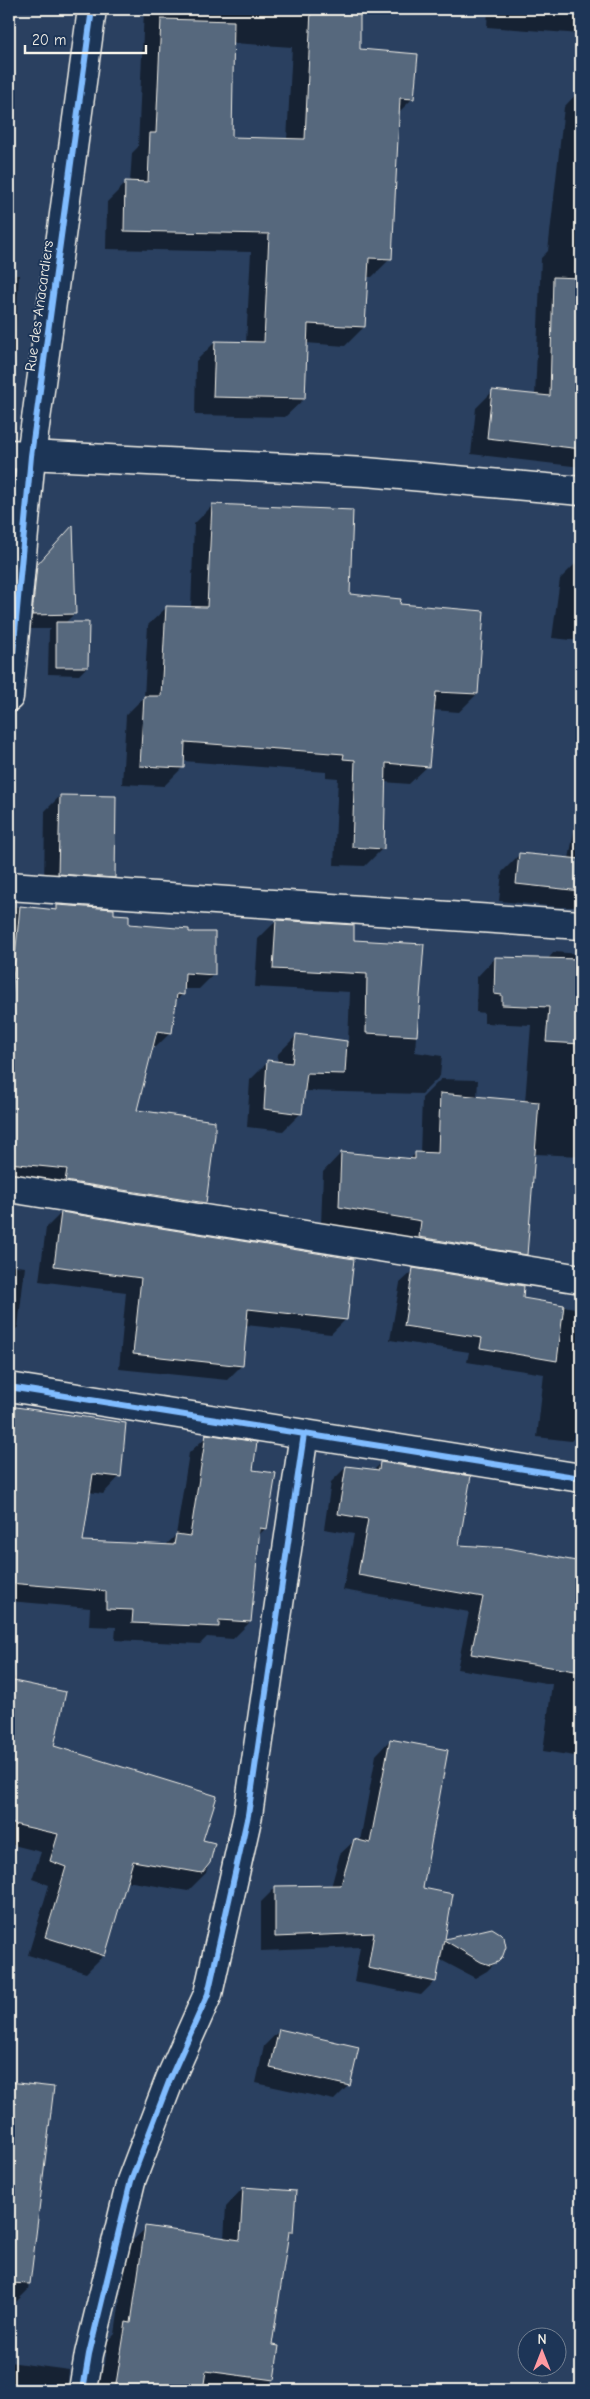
<svg xmlns="http://www.w3.org/2000/svg" width="590" height="2399" viewBox="0 0 590 2399" font-family="'Comic Neue',sans-serif">
  <style>
    .shadow { fill: #0007; fill-rule: evenodd }
    .building { fill: #56677d; stroke: #f4f1e8 }
    .lines { fill: none; stroke-linecap: round; stroke-linejoin: round }
    .minor-casing { stroke: #f4f1e8; stroke-width: 31 }
    .minor { stroke: #1d3557; stroke-width: 28 }
    .cycleway-casing { stroke: #1d3557; stroke-width: 9 }
    .cycleway { stroke: #80bcff; stroke-width: 6 }
    .labels { text-anchor: middle; stroke-width: 4; stroke-linejoin: round; paint-order: stroke }
    .street-label { font-size: 15px; fill: #f4f1e8; stroke: #1d3557 }
  </style>
  <rect width="100%" height="100%" fill="#2a4060"/>
  <filter id="ink" filterUnits="userSpaceOnUse"><feTurbulence type="fractalNoise" baseFrequency=".02" numOctaves="2"/><feDisplacementMap in="SourceGraphic" scale="10" xChannelSelector="R" yChannelSelector="G"/><feConvolveMatrix kernelMatrix="1 2 1 2 8 2 1 2 1" color-interpolation-filters="sRGB"/></filter>
  <g filter="url(#ink)">
    <g class="shadow">
      <path d="M144 9H358V51L413 98 398 113 391 258 372 277H367L364 327 345 346 306 343 304 399 285 417 195 415 196 361 215 342 246 343 251 252 106 249 107 202 126 183H130L132 153 138 147ZM233 43 292 47 287 140 231 138Z"/>
      <polygon points="488,9 581,9 581,34 487,27"/>
      <polygon points="580,90 581,467 471,454 476,408 493,391 535,396 541,258 548,251 564,107"/>
      <polygon points="9,275 19,275 12,401 9,404"/>
      <polygon points="213,505 349,596 399,605 477,694 459,712 433,710 428,766 409,784 384,782 383,848 365,866 334,865 338,778 326,777 326,772 183,761 182,768 164,786 122,784 126,715 144,697 148,625 167,607 191,608 194,524"/>
      <polygon points="58,542 75,613 65,623 87,667 79,675 48,674 49,631 51,629 18,629 22,581"/>
      <polygon points="575,564 581,565 581,641 552,638 560,579"/>
      <polygon points="581,792 581,907 558,907 499,901 502,872 520,854 569,859"/>
      <polygon points="60,796 113,877 98,892 44,888 45,811"/>
      <polygon points="9,906 53,911 58,906 112,915 127,925 187,933 214,974 199,989 183,989 183,994 175,1001 171,1032 156,1047 152,1047 135,1111 214,1135 205,1203 189,1218 9,1179"/>
      <polygon points="276,921 353,941 422,945 415,1052 442,1056 440,1076 422,1094 304,1091 301,1113 283,1131 247,1127 250,1080 268,1062 277,1063 278,1054 296,1036 348,1043 350,992 255,987 258,939"/>
      <polygon points="554,952 581,954 581,1156 534,1154 526,1254 507,1272 321,1225 323,1172 341,1153 409,1160 416,1153 420,1153 422,1098 441,1079 478,1080 477,1098 525,1102 531,1025 484,1023 484,1013 476,1012 477,977 495,958 547,960"/>
      <polygon points="61,1213 346,1319 331,1334 246,1325 242,1365 227,1380 119,1369 126,1292 39,1281 46,1228"/>
      <polygon points="9,1265 25,1267 18,1327 9,1337"/>
      <polygon points="414,1270 522,1299 581,1309 581,1431 571,1441 537,1437 544,1374 467,1362 469,1352 390,1340 400,1283"/>
      <polygon points="9,1407 125,1424 120,1476 103,1494 89,1492 81,1542 165,1546 176,1535 189,1453 207,1436 252,1471 266,1528 258,1536 250,1622 233,1639 207,1637 200,1644 115,1640 116,1627 89,1626 90,1608 9,1601"/>
      <polygon points="381,1463 458,1547 507,1550 581,1563 581,1757 543,1751 552,1684 457,1669 469,1612 343,1590 354,1534 324,1529 331,1482 346,1467 373,1471"/>
      <polygon points="9,1676 16,1678 15,1683 53,1747 202,1841 213,1844 206,1873 188,1891 126,1881 104,1955 86,1973 28,1955 49,1885 32,1879 41,1852 9,1844"/>
      <polygon points="390,1740 421,1889 443,1940 491,1929 501,1957 487,1971 475,1978 439,1959 435,1981 421,1995 354,1982 360,1947 261,1951 261,1902 275,1888 331,1887 340,1854 355,1840 360,1841 376,1755"/>
      <polygon points="279,2031 349,2085 334,2100 256,2083 264,2046"/>
      <polygon points="9,2083 52,2088 28,2290 10,2308"/>
      <polygon points="243,2188 292,2232 287,2236 271,2346 273,2380 262,2390 84,2390 86,2382 105,2364 108,2341 115,2334 128,2245 146,2228 224,2239 226,2206"/>
      <polygon points="9,2362 69,2370 67,2390 9,2390"/>
    </g>
    <g class="building">
      <polygon points="311,9 360,9 360,49 418,54 414,99 400,98 392,259 369,258 365,327 308,324 305,399 213,397 215,341 264,342 269,234 124,231 125,181 148,182 150,133 156,133 161,19 234,21 232,137 305,139"/>
      <polygon points="553,277 581,278 581,449 487,438 492,390 550,396"/>
      <polygon points="212,504 353,510 350,594 401,599 400,604 484,611 478,694 436,692 429,767 386,763 384,849 352,847 355,760 343,759 344,754 185,742 184,768 140,766 144,696 161,696 166,606 207,607"/>
      <polygon points="73,525 76,614 32,615 37,565"/>
      <polygon points="56,622 89,622 88,667 56,667"/>
      <polygon points="60,795 116,796 115,878 58,874"/>
      <polygon points="519,853 581,859 581,891 516,884"/>
      <polygon points="57,905 114,909 114,914 129,915 129,924 189,929 189,932 215,932 215,975 185,973 184,995 177,994 172,1033 157,1031 137,1110 215,1121 215,1135 206,1203 65,1181 67,1169 9,1163 9,1020 20,906 57,910"/>
      <polygon points="276,920 354,925 354,940 424,944 417,1036 366,1033 367,974 273,969"/>
      <polygon points="495,957 581,959 581,1044 546,1042 549,1007 502,1005 502,995 494,994"/>
      <polygon points="296,1034 347,1041 345,1074 307,1073 302,1114 264,1109 267,1060 292,1063"/>
      <polygon points="440,1093 539,1102 527,1255 419,1237 421,1221 339,1207 341,1152 415,1159 415,1152 438,1153"/>
      <polygon points="61,1212 354,1259 347,1320 248,1309 243,1366 133,1354 141,1278 54,1266"/>
      <polygon points="413,1268 524,1286 523,1298 564,1305 557,1361 480,1348 482,1338 404,1326"/>
      <polygon points="9,1406 126,1423 121,1477 93,1474 83,1541 174,1545 176,1534 190,1536 206,1434 257,1442 253,1470 276,1473 267,1529 260,1528 251,1622 219,1620 219,1627 132,1623 133,1610 106,1609 106,1591 9,1583 9,1529 14,1495 9,1494"/>
      <polygon points="380,1462 471,1476 459,1545 508,1548 581,1562 581,1672 471,1654 483,1597 358,1575 368,1519 338,1514 346,1466 379,1470"/>
      <polygon points="9,1680 66,1692 54,1746 217,1796 203,1840 215,1843 210,1863 202,1873 133,1861 105,1956 45,1937 66,1867 50,1861 58,1834 9,1823"/>
      <polygon points="390,1739 448,1750 423,1888 453,1894 445,1939 492,1928 500,1933 504,1937 506,1947 502,1958 498,1962 490,1965 481,1962 444,1940 436,1982 368,1968 374,1933 275,1937 275,1886 341,1885 354,1839 370,1843"/>
      <polygon points="279,2029 359,2047 350,2086 270,2068"/>
      <polygon points="9,2082 54,2087 30,2284 9,2283"/>
      <polygon points="243,2187 296,2191 293,2232 289,2232 272,2345 279,2346 274,2380 206,2371 203,2390 115,2390 126,2322 131,2323 145,2226 240,2240"/>
    </g>
    <g class="lines">
      <defs>
        <g id="minor">
          <polyline points="9,454 366,472 581,491"/>
          <polyline points="9,697 31,456 92,9"/>
          <polyline points="9,886 581,925"/>
          <polyline points="9,1188 581,1279"/>
          <polyline points="9,1387 581,1478"/>
          <polyline points="83,2390 89,2354 131,2181 170,2079 208,1994 248,1815 304,1434"/>
        </g>
      </defs>
      <use href="#minor" class="minor-casing"/>
      <use href="#minor" class="minor"/>
      <defs>
        <g id="cycleway">
          <polyline points="9,697 31,456 92,9"/>
          <polyline points="9,1387 581,1478"/>
          <polyline points="83,2390 89,2354 131,2181 170,2079 208,1994 248,1815 304,1434"/>
        </g>
      </defs>
      <use href="#cycleway" class="cycleway-casing"/>
      <use href="#cycleway" class="cycleway"/>
    </g>
  </g>
  <g class="labels">
    <g class="street-label">
      <text transform="translate(39 306) rotate(-82)" y="5">Rue des Anacardiers</text>
    </g>
  </g>
  <rect width="590" height="2399" fill="none" stroke="#1d3557" stroke-width="30"/>
  <rect x="15" y="15" width="560" height="2369" fill="none" stroke="#f4f1e8" stroke-width="2" filter="url(#ink)"/>
  <g transform="translate(542 2352)"><circle r="24" fill="#1d3557" stroke="#738091"/>
  <path d="M0-4L9 19L0 12L-9 19Z" fill="#ff9aa2"/>
  <text y="-8" font-size="14" font-weight="bold" text-anchor="middle" fill="#f4f1e8">N</text>
  </g>
  <path d="M25 45v8h121v-8" fill="none" stroke="#f4f1e8" stroke-width="2.5"/>
  <text x="32" y="45" font-size="15" fill="#f4f1e8" stroke="#1d3557" stroke-width="4" paint-order="stroke">20 m</text>
</svg>
